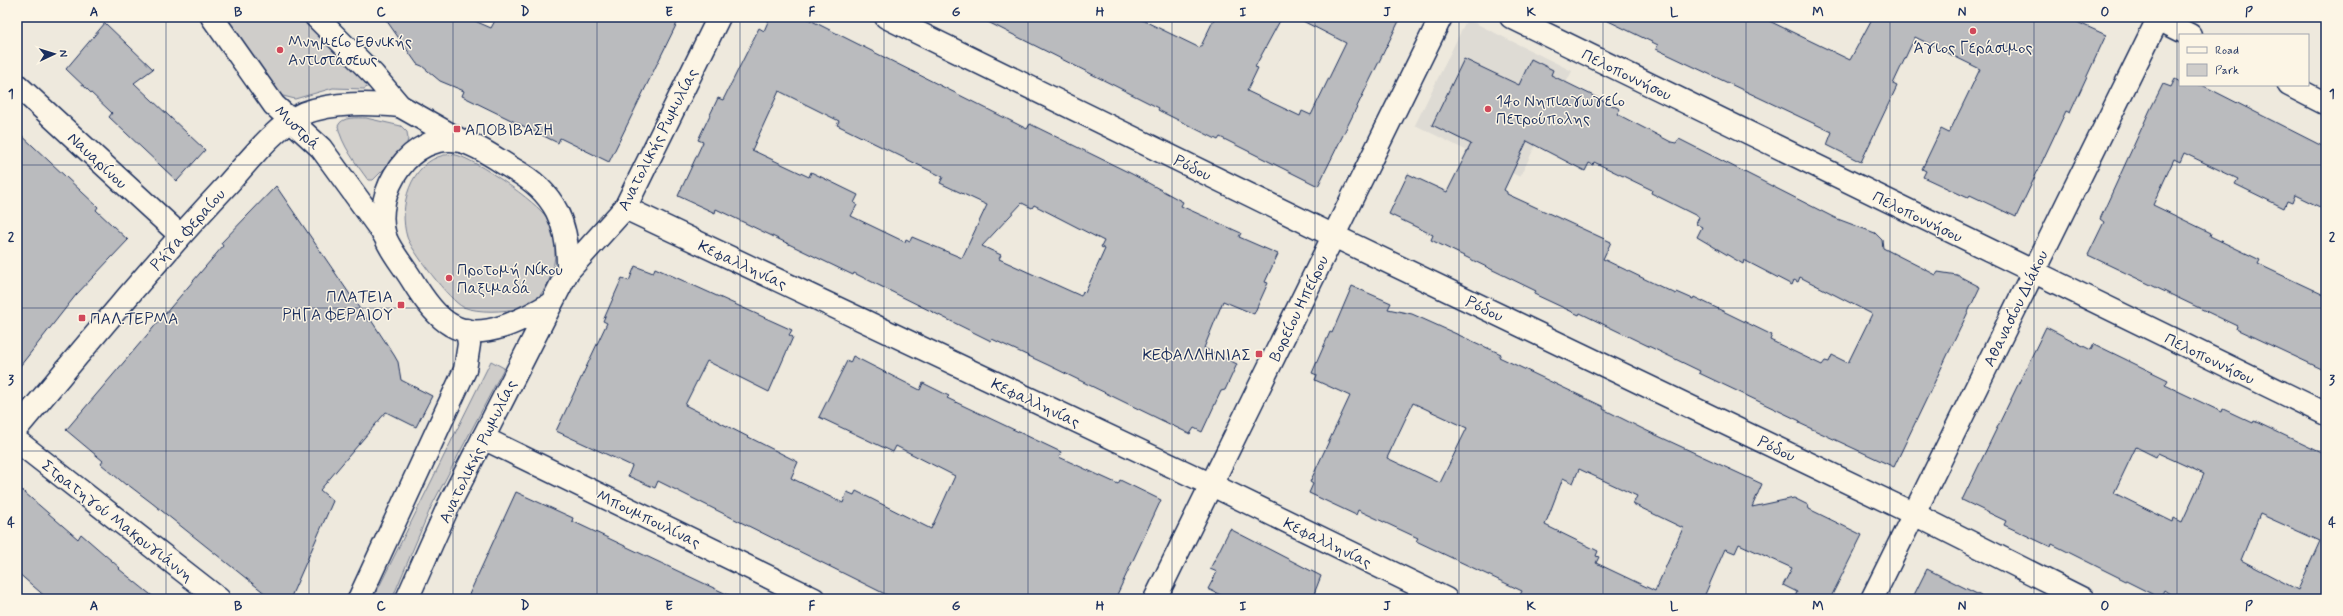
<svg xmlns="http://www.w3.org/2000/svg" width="2343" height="616" viewBox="0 0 2343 616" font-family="Mynerve,sans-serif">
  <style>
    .built { fill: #dedbd4 }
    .green { fill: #cfcdca; stroke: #757e94 }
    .building { fill: #babbbe; stroke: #1b2f5e; fill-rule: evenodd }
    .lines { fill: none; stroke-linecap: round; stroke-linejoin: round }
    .minor-casing { stroke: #1b2f5e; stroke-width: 25 }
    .major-casing { stroke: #1b2f5e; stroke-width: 25 }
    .minor { stroke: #fcf5e5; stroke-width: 22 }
    .major { stroke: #fcf5e5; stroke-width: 22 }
    .grid { fill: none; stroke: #1b2f5e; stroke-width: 1; stroke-opacity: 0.55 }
    .poi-dot { fill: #d1495b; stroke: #fcf5e5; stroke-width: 1.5 }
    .labels { text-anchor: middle; stroke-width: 3; stroke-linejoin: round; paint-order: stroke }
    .poi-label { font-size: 16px; fill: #1b2f5e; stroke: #fcf5e5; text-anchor: start }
    .street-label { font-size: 16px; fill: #1b2f5e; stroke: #fcf5e5 }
    .neatline { fill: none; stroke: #1b2f5e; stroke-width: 1.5 }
    .grid-label { font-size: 13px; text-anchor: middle; font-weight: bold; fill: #1b2f5e }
  </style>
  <rect width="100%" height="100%" fill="#eee9dd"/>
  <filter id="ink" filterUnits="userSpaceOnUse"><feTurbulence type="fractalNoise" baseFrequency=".025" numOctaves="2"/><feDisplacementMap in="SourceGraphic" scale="8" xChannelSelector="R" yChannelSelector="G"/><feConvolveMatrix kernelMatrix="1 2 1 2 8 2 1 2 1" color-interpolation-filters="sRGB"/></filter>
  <g filter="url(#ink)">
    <polygon class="built" points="1467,19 1572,71 1520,177 1415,125"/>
    <g class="green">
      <polygon points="221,17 303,17 335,43 369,86 364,89 333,88 295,99 279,95"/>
      <path d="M366 118 401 126 407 132 408 139 406 147 373 180H368C357 165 341 144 338 126 342 116 357 118 366 118Z"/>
      <path d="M444 155C447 155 452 154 456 155 475 159 537 202 547 218 564 245 554 299 520 308 503 312 479 313 463 307 450 301 411 250 407 237 398 207 410 163 444 155Z"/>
      <polygon points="491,361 504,368 431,507 392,599 373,599"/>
    </g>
    <g class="building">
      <polygon points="384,17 466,17 491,28 497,17 680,17 609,162 560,138 558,143 462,96 464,91 440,81 422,66 417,64"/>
      <path d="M770 17H804L1027 129 1030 124 1132 174 1183 202 1181 206 1241 233 1239 237 1278 254 1265 282 1268 283 1254 314 1223 301 1204 348 1237 364 1225 390 1221 391 1202 432 1194 428 1190 434 1048 365 992 339 991 341 854 273 853 275 716 209 715 213 678 196 703 142 698 140 718 98 723 100 759 28 764 31ZM779 91 839 121 837 125 943 177 940 183 987 205 962 258 912 237 910 241 906 239 905 242 851 216 857 205 854 203 858 195 811 172 809 177 752 150ZM1022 203 1032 208 1034 205 1104 241 1101 247 1105 249 1085 293 1083 291 1081 296 999 259 1001 255 982 246Z"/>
      <polygon points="978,17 1136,17 1200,48 1215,17 1282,17 1255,67 1258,68 1247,91 1300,116 1302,111 1311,115 1346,43 1295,17 1401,17 1318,186 1220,137 1218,140 1158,110 1159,108"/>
      <polygon points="1600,17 1761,17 1850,60 1873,17 2066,17 2106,35 2070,113 2066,111 2016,217 1970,195 1968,198 1923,177 1926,171 1922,169 1941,129 1949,133 1980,69 1915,37 1893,84 1897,86 1861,162 1827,145 1832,132 1656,49 1658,45"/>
      <polygon points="105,23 153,69 134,83 205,150 177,181 109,117 112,113 66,69"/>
      <path d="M1464 59 1519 85 1531 59 1553 70 1551 75 1620 109 1617 114 1671 142 1676 143 1679 139 1835 218 1875 233 1882 240 1883 248 1936 275 1938 272 1957 275 1980 287 1894 467 1799 423 1800 421 1699 373 1700 371 1580 313 1579 315 1534 294 1536 291 1431 240 1433 235 1389 214 1408 174 1447 192 1471 144 1432 125ZM1527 141 1585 171 1589 163 1593 165 1594 162 1652 190 1651 193 1699 217 1696 224 1702 227 1697 237 1743 264 1744 260 1792 285 1794 280 1798 282 1800 277 1872 314 1848 363 1832 355 1829 362 1825 361 1822 365 1770 340 1772 335 1694 297 1693 299 1677 292 1676 294 1603 259 1611 242 1507 194V192L1504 190Z"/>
      <polygon points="2175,79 2180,82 2180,85 2202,85 2326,148 2326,210 2295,195 2292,203 2287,201 2284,208 2235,184 2238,179 2184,153 2180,162 2174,159 2153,205 2211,233 2210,236 2260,260 2258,264 2326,296 2326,371 2236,329 2237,326 2088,255 2104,222 2100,219 2150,110 2163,84 2171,87"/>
      <polygon points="17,131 98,207 96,210 128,240 76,295 17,370"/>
      <polygon points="276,186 368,321 371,320 394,355 398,362 401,380 432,396 416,427 386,412 320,490 333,501 290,599 272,599 152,503 127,484 126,485 101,464 103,461 66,430 223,246 221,243"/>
      <polygon points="635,266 653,273 655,268 792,330 789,335 793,337 769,392 707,361 685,405 798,462 791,478 843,503 847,492 854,495 856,491 931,529 955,476 896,446 893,452 819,417 847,361 850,363 853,356 920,390 923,383 949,396 947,398 1061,452 1059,457 1118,484 1120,480 1161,500 1115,599 895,599 658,481 655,488 628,476 632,466 556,431 607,323 603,321 622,278 629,281"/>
      <path d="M1352 286 1391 303 1388 309 1412 314 1501 354 1499 357 1604 407 1603 409 1643 429 1762 484 1752 507 1794 498 1808 505 1809 509 1862 535 1830 599H1794L1797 592 1783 585 1792 568 1739 544 1735 553 1725 549 1703 599H1518L1522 591 1416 541 1418 538 1358 510 1356 515 1309 493 1313 484 1310 482 1350 396 1315 380 1317 375 1312 373 1330 332 1332 333ZM1413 403 1467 428 1440 483 1387 458ZM1579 469 1637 496 1633 504 1683 528 1655 591 1596 563 1599 557 1596 556 1598 551 1545 525 1563 478 1573 483Z"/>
      <path d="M2046 327 2091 350 2094 344 2168 380 2165 385 2222 412 2223 409 2253 423 2254 421 2326 455V599H2177L2164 590 2160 598 2052 544 2051 547 2004 525 2006 521 1962 500ZM2136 447 2156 457 2158 453 2204 474 2182 522 2174 518 2173 522 2114 493ZM2260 514 2320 541 2298 590 2241 560Z"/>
      <polygon points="17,486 78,539 81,534 120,568 119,569 156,599 48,599 17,572"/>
      <polygon points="516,492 573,518 572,521 737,599 467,599"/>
      <polygon points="1230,529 1321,576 1312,599 1229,599 1208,589 1217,572 1210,569"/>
      <polygon points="1927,569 1987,599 1912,599"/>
    </g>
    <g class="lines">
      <defs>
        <g id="minor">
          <polyline points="212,17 274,105 321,148 385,236"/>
          <polyline points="316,17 373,74 400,106 460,140"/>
          <polyline points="886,17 1334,236 1914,514 2083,599"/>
          <polyline points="1511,17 2326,414"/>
          <polyline points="2154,17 2190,35"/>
          <polyline points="17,85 180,235"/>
          <polyline points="2289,85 2326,104"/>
          <polyline points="625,208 1212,485 1446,599"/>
          <polyline points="568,271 625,208 719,17"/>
          <path d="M17 428C86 346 154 263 227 185 248 162 276 125 304 113 335 102 368 103 400 106"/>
          <polyline points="483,438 814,599"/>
          <polyline points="17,441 219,599"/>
          <polyline points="1155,599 1441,17"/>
          <polyline points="1872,599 2159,17"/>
        </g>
        <g id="major">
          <polyline points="359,599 465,370 469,344 467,330"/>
          <path d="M407 599 448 507 568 271C569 224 555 192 513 169 498 160 476 144 460 141 411 131 372 192 385 236 389 249 405 268 412 280 421 295 435 316 451 325 481 343 524 319 550 304"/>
        </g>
      </defs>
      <use href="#minor" class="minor-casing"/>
      <use href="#major" class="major-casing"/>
      <use href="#minor" class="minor"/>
      <use href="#major" class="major"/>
    </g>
  </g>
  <path class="grid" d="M166 17V599M309 17V599M453 17V599M597 17V599M740 17V599M884 17V599M1028 17V599M1172 17V599M1315 17V599M1459 17V599M1603 17V599M1746 17V599M1890 17V599M2034 17V599M2177 17V599M17 165H2326M17 308H2326M17 451H2326"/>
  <g class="poi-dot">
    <circle cx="1973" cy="31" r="4"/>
    <circle cx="280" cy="50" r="4"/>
    <circle cx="1488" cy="109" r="4"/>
    <rect x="453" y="125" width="8" height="8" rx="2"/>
    <circle cx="449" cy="278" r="4"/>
    <rect x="397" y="301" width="8" height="8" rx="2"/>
    <rect x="78" y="314" width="8" height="8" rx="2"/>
    <rect x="1255" y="350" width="8" height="8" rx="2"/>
  </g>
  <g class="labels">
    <g class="poi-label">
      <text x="288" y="47">Μνημείο Εθνικής<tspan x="288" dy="18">Αντιστάσεως</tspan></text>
      <text x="1973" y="53" text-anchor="middle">Άγιος Γεράσιμος</text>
      <text x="1496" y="106">14ο Νηπιαγωγείο<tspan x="1496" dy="18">Πετρούπολης</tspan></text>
      <text x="465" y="135">ΑΠΟΒΙΒΑΣΗ</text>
      <text x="457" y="275">Προτομή Νίκου<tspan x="457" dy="18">Παξιμαδά</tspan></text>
      <text x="393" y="302" text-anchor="end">ΠΛΑΤΕΙΑ<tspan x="393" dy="18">ΡΗΓΑ ΦΕΡΑΙΟΥ</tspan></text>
      <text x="90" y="324">ΠΑΛ.ΤΕΡΜΑ</text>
      <text x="1251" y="360" text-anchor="end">ΚΕΦΑΛΛΗΝΙΑΣ</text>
    </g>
    <g class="street-label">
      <text transform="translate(1627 74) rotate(26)" y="6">Πελοποννήσου</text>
      <text transform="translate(298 127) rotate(44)" y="6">Μυστρά</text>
      <text transform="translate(657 139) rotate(-63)" y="6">Ανατολικής Ρωμυλίας</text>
      <text transform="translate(98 160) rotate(43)" y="6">Ναυαρίνου</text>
      <text transform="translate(1193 167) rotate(26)" y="6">Ρόδου</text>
      <text transform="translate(1918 216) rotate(26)" y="6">Πελοποννήσου</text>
      <text transform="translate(187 229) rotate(-48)" y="6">Ρήγα Φεραίου</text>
      <text transform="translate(743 264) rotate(25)" y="6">Κεφαλληνίας</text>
      <text transform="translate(1298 308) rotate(-64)" y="6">Βορείου Ηπείρου</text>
      <text transform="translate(1485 308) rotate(26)" y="6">Ρόδου</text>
      <text transform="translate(2015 308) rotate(-64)" y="6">Αθανασίου Διάκου</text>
      <text transform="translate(2210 358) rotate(26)" y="6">Πελοποννήσου</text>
      <text transform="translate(1036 402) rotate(25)" y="6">Κεφαλληνίας</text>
      <text transform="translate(1777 448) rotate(26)" y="6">Ρόδου</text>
      <text transform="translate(477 451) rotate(-64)" y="6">Ανατολικής Ρωμυλίας</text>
      <text transform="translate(649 518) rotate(26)" y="6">Μπουμπουλίνας</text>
      <text transform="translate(118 520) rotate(38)" y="6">Στρατηγού Μακρυγιάννη</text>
      <text transform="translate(1328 542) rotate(26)" y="6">Κεφαλληνίας</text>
    </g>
  </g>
  <rect width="2343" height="616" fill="none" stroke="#fcf5e5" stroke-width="44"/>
  <rect x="2179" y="34" width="130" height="52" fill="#fcf5e5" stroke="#a2a6af"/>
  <rect x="2187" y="47" width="20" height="6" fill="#fcf5e5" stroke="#a2a6af"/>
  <text x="2215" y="54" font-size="12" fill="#1b2f5e">Road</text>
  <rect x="2187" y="64" width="20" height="12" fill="#cfcdca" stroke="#a2a6af"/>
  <text x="2215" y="74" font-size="12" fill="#1b2f5e">Park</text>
  <g transform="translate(54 54) rotate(86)" stroke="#fcf5e5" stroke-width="3" paint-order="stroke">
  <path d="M0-3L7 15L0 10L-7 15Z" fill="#1b2f5e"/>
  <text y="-6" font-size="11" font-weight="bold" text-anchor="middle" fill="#1b2f5e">N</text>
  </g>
  <rect x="22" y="22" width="2299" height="572" class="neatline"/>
  <g class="grid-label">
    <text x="94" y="16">A</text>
    <text x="238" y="16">B</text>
    <text x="381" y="16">C</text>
    <text x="525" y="16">D</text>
    <text x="669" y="16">E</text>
    <text x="812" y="16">F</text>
    <text x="956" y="16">G</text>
    <text x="1100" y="16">H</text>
    <text x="1243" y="16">I</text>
    <text x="1387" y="16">J</text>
    <text x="1531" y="16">K</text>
    <text x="1674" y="16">L</text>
    <text x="1818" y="16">M</text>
    <text x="1962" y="16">N</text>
    <text x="2105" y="16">O</text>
    <text x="2249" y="16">P</text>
    <text x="11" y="98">1</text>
    <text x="2332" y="98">1</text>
    <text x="11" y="241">2</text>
    <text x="2332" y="241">2</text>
    <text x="11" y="384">3</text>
    <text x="2332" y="384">3</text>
    <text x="11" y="527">4</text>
    <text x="2332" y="527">4</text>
    <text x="94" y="610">A</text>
    <text x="238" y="610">B</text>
    <text x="381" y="610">C</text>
    <text x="525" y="610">D</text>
    <text x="669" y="610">E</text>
    <text x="812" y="610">F</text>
    <text x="956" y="610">G</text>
    <text x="1100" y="610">H</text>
    <text x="1243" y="610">I</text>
    <text x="1387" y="610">J</text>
    <text x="1531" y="610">K</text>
    <text x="1674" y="610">L</text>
    <text x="1818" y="610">M</text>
    <text x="1962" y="610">N</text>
    <text x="2105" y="610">O</text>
    <text x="2249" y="610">P</text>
  </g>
</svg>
